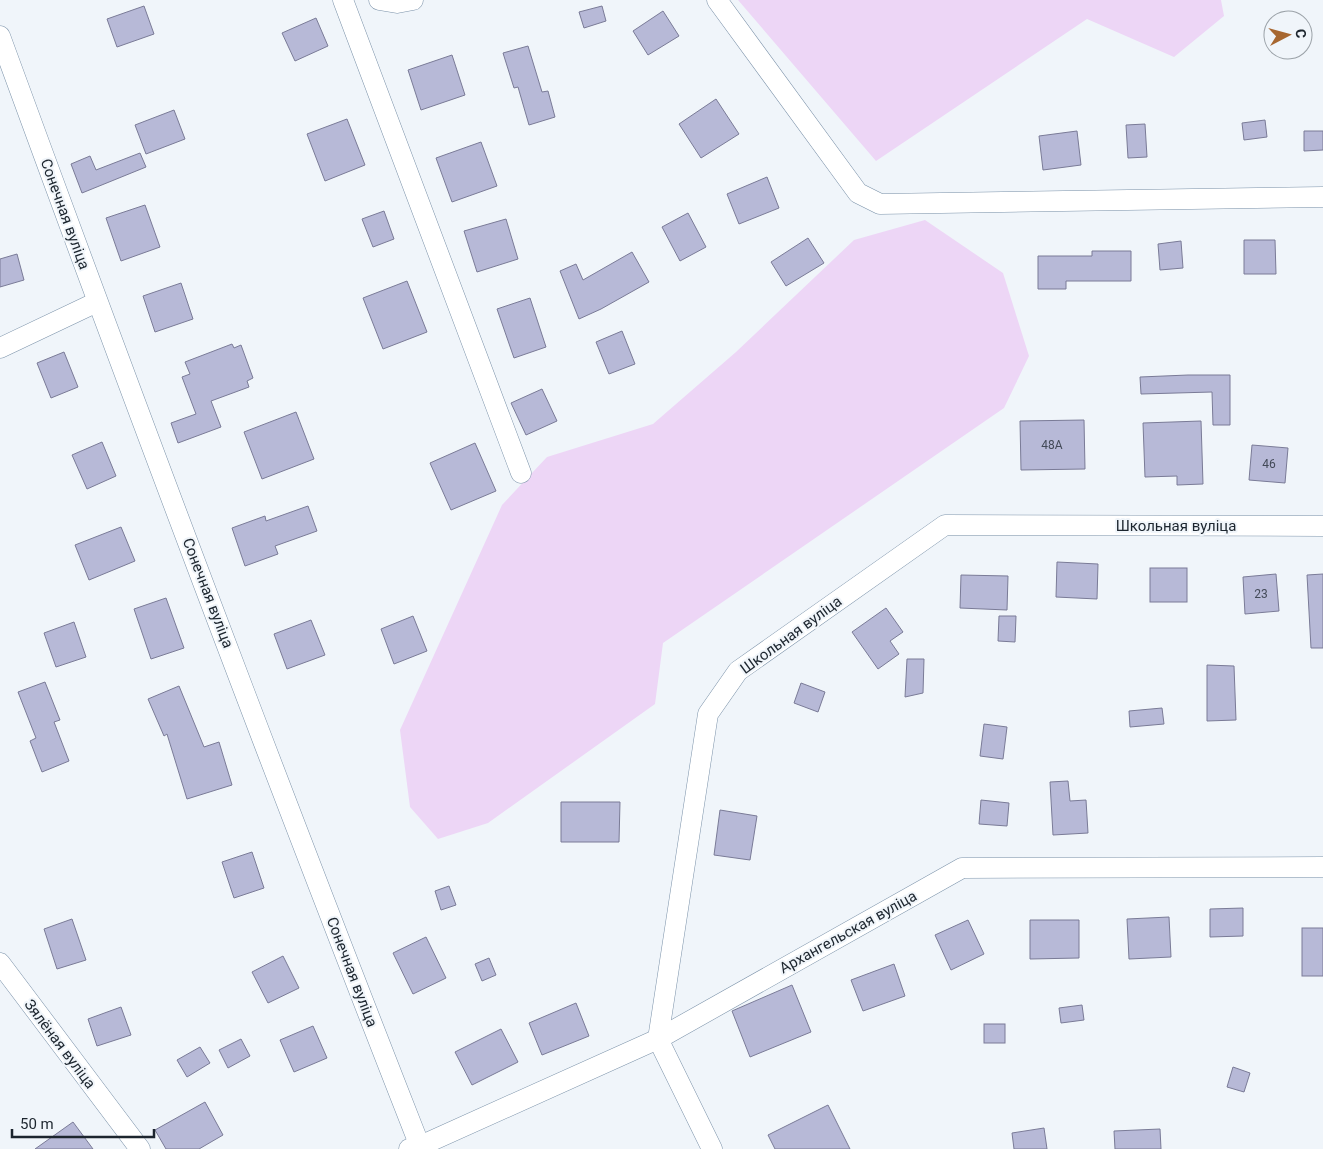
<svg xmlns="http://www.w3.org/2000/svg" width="1323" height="1149" viewBox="0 0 1323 1149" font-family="Roboto,sans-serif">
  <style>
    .green { fill: #edd6f6 }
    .building { fill: #b7b9d7; stroke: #7a7b97 }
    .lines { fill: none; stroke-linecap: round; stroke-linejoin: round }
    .minor-casing { stroke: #7b92a9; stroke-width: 21 }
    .minor { stroke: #fff; stroke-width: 20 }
    .labels { text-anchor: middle; stroke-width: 4; stroke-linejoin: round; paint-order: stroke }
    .number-label { font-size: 12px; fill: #434a58 }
    .street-label { font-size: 15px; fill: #1c252e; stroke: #f0f5fa }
  </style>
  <rect width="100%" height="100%" fill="#f0f5fa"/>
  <g class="green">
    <polygon points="738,0 1221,0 1224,16 1174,57 1087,19 876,161"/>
    <polygon points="925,220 1003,273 1029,356 1004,408 663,643 655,704 488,823 438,839 410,807 400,730 502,505 547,457 653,424 736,352 854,240"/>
  </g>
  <g class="building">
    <polygon points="144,6 154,34 117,47 107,19"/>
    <polygon points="602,6 606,21 584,28 579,12"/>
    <polygon points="663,11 679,36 648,55 633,31"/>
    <polygon points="316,18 328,46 295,61 282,33"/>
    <polygon points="528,46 542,92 548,91 555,117 529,125 518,87 514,88 503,53"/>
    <polygon points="452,55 465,95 421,110 408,70"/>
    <polygon points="716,99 739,134 701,158 679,124"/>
    <polygon points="174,110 185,139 146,154 135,125"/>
    <polygon points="347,119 365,165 325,181 307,134"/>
    <polygon points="1265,120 1267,137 1244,140 1242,123"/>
    <polygon points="1145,124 1147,157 1128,158 1126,125"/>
    <polygon points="1077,131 1081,165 1043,170 1039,136"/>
    <polygon points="1304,131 1323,131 1323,150 1304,151"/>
    <polygon points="481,142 497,186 452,202 436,158"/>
    <polygon points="140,153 146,167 82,193 71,164 90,156 96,170"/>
    <polygon points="767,177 779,208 739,224 727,194"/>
    <polygon points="145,205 160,247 121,261 106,218"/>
    <polygon points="384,211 394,239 373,247 362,219"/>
    <polygon points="688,213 706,247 680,261 662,227"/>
    <polygon points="506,219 518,259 477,272 464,231"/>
    <polygon points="808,238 824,263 786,286 771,262"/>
    <polygon points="1244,240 1275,240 1276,274 1244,274"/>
    <polygon points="1181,241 1183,268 1160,270 1158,244"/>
    <polygon points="1092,251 1131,251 1131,281 1066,281 1066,289 1038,289 1038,256 1092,256"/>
    <polygon points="632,252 649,282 601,309 579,319 560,271 576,264 583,280"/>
    <polygon points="17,254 24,280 0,287 0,259"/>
    <polygon points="407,281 427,332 383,349 363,298"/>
    <polygon points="181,283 193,319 155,332 143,296"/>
    <polygon points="530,298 546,347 514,358 497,309"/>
    <polygon points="622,331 635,364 609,374 596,342"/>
    <polygon points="232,344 234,348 241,345 253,378 247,381 249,387 211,401 221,427 178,443 171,423 196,414 182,377 190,374 185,362"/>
    <polygon points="64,352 78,387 51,398 37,363"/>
    <polygon points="1188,375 1230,375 1230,425 1213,425 1212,392 1141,394 1140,377"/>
    <polygon points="542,389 557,421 526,435 511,403"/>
    <polygon points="296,412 314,459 262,479 244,432"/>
    <polygon points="1084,420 1085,469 1021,470 1020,421"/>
    <polygon points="1201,421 1203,484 1177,485 1177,476 1145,477 1143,423"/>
    <polygon points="102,442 116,476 87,489 72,455"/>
    <polygon points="475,443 496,491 451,510 430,463"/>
    <polygon points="1252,445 1288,448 1285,483 1249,480"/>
    <polygon points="308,506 317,531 275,546 278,554 245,566 232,528 265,516 266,521"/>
    <polygon points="121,527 135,561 89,580 75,545"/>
    <polygon points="1057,562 1098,564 1097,599 1056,597"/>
    <rect x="1150" y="568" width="37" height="34"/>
    <polygon points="1276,574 1279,611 1245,614 1243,577"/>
    <polygon points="1323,574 1323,648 1311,648 1307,575"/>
    <polygon points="961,575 1008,576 1007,610 960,608"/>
    <polygon points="166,598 184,648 151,659 134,609"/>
    <polygon points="886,608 903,632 890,641 899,654 878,669 852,632"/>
    <polygon points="413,616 427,651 394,664 381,629"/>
    <polygon points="999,616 1016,616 1015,642 998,641"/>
    <polygon points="311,620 325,655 287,669 274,634"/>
    <polygon points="74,622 86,657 56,667 44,633"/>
    <polygon points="907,659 924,659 923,693 905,697"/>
    <polygon points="1207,665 1234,666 1236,720 1207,721"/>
    <polygon points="45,682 60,720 54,722 69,761 42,772 30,741 36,738 18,692"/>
    <polygon points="801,683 825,692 818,712 794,703"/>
    <polygon points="179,686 204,747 219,742 232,785 187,799 167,734 164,736 148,699"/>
    <polygon points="1162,708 1164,724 1130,727 1129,711"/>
    <polygon points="984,724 1007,727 1003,759 980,756"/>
    <polygon points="1068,781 1070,801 1086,800 1088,833 1053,835 1050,782"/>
    <polygon points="981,800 1009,803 1007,826 979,824"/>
    <polygon points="561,802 620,802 619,842 561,842"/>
    <polygon points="720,810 757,816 750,860 714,855"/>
    <polygon points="252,852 264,888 234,898 222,862"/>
    <polygon points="449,886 456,905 441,910 435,891"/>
    <polygon points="1243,908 1243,936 1210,937 1210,909"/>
    <polygon points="1169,917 1171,957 1129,959 1127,919"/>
    <polygon points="72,919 86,960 57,969 44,929"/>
    <polygon points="968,920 984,954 951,970 935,935"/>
    <polygon points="1030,920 1079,920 1079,958 1030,959"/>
    <rect x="1302" y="928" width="21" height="48"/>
    <polygon points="426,937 446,978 413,994 393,953"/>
    <polygon points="283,956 299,988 268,1003 252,972"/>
    <polygon points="489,958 496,975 482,981 475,964"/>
    <polygon points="894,964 905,996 863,1011 851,980"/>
    <polygon points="792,985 811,1032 750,1057 732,1011"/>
    <polygon points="576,1003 589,1036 542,1055 529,1023"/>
    <polygon points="1082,1005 1084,1020 1061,1023 1059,1008"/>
    <polygon points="121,1007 131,1035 97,1046 88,1019"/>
    <rect x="984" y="1024" width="21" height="19"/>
    <polygon points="313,1026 327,1058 294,1072 280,1040"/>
    <polygon points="501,1029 518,1062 472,1085 455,1052"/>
    <polygon points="241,1039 250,1056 228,1068 219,1050"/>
    <polygon points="200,1047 210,1063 187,1077 177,1060"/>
    <polygon points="1233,1067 1250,1073 1244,1092 1227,1087"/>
    <polygon points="205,1102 223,1135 199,1149 166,1149 155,1130"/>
    <polygon points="828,1105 850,1149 775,1149 768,1135"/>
    <polygon points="73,1122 93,1149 35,1149"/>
    <polygon points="1044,1128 1047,1149 1014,1149 1012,1133"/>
    <polygon points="1160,1129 1161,1149 1115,1149 1114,1131"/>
  </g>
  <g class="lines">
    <defs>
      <g id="minor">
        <polyline points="343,0 521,473"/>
        <polyline points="379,0 397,3 413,0"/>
        <polyline points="717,0 858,193 880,204 1323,197"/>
        <path d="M0 36C136 408 276 780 421 1149"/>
        <polyline points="0,348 97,302"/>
        <polyline points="0,963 140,1149"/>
        <polyline points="409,1149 420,1146 658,1039 962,868 1323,867"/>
        <polyline points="712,1149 658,1039 708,714 738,671 945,525 1323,526"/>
      </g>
    </defs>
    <use href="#minor" class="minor-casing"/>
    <use href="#minor" class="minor"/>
  </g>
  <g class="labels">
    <g class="number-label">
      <text x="1052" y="449">48А</text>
      <text x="1269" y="468">46</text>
      <text x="1261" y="598">23</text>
    </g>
    <g class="street-label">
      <text transform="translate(65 214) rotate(70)" y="5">Сонечная вуліца</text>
      <text x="1176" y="531">Школьная вуліца</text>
      <text transform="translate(208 593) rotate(69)" y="5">Сонечная вуліца</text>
      <text transform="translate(791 635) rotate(-36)" y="5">Школьная вуліца</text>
      <text transform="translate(848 932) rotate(-29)" y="5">Архангельская вуліца</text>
      <text transform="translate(352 972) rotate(69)" y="5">Сонечная вуліца</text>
      <text transform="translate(60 1044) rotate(53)" y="5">Зялёная вуліца</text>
    </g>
  </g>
  <g transform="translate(1288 35) rotate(84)"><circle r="24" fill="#f0f5fa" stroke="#9ba2a8"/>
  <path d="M0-4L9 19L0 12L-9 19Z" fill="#a76730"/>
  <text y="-8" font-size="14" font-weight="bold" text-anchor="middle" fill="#1c252e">С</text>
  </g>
  <path d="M12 1129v8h142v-8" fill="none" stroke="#1c252e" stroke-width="2.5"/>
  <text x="20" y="1129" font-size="15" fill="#1c252e" stroke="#f0f5fa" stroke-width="4" paint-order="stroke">50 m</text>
</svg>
